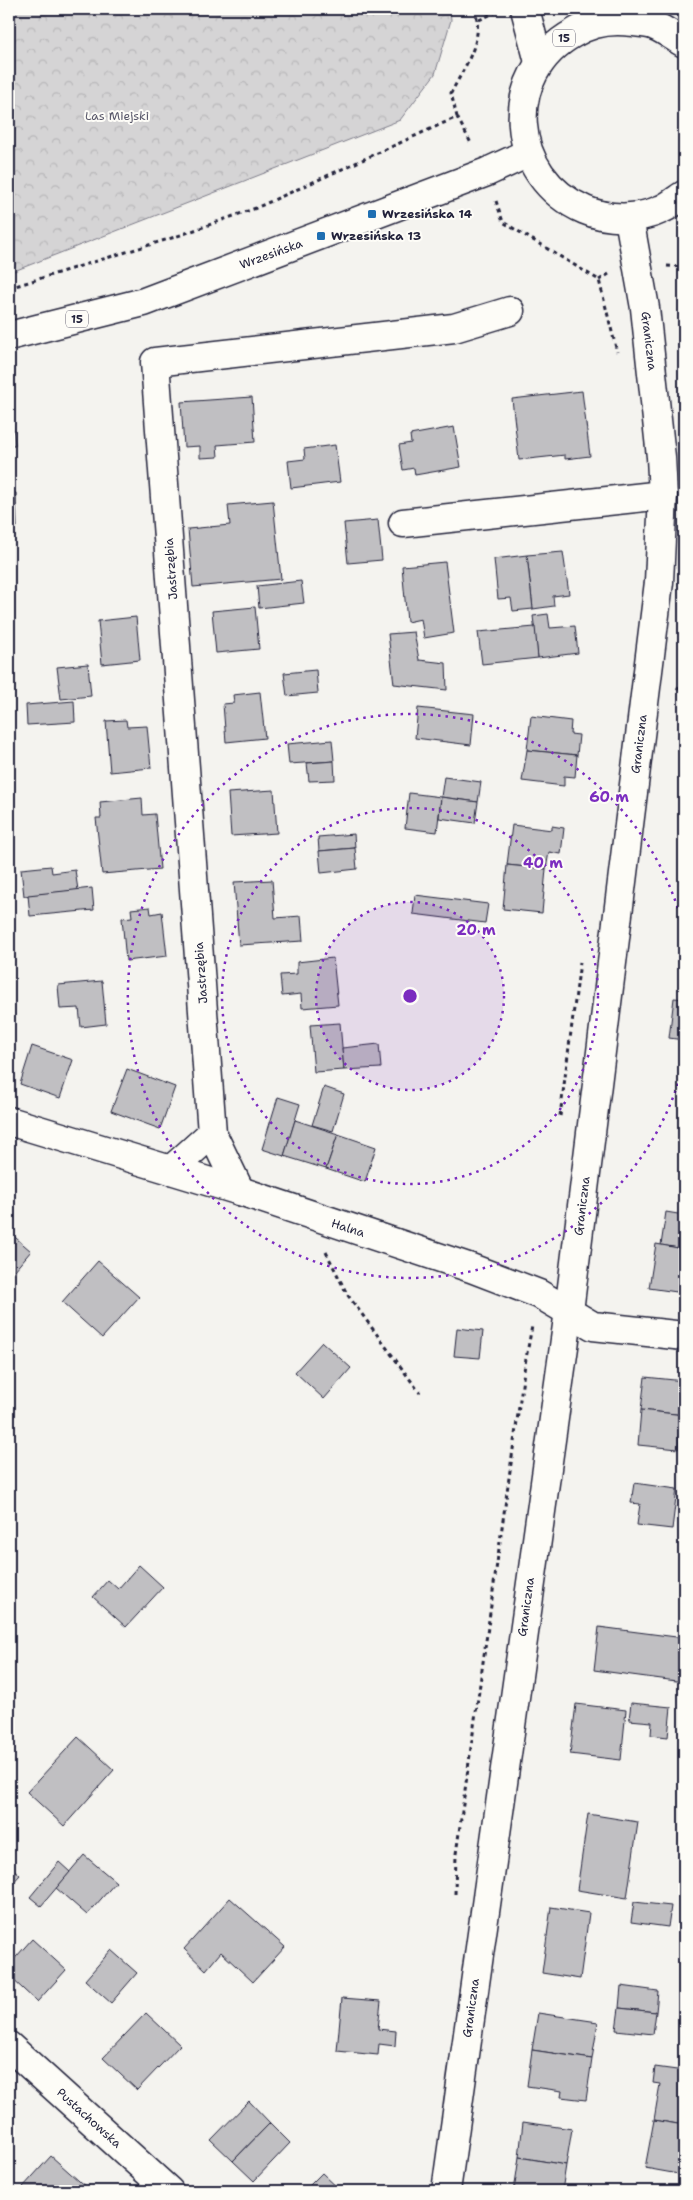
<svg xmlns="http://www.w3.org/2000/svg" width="693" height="2200" viewBox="0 0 693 2200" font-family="'Shantell Sans',sans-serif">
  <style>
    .forest { fill: url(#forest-crowns); stroke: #7c7b88 }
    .building { fill: #c0bfc2; stroke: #22223b }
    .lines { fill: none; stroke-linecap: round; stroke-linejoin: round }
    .minor-casing { stroke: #22223b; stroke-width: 31 }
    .major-casing { stroke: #22223b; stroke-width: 31 }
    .path { stroke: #22223b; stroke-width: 3; stroke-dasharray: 4 4; stroke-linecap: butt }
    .minor { stroke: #fdfcf7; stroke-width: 28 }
    .major { stroke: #fdfcf7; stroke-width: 28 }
    .ring { fill: none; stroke: #7b2cbf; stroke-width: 2.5; stroke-dasharray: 2.5 5 }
    .poi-dot { fill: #1f6fb2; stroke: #fdfcf7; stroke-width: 2 }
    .labels { text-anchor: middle; stroke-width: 4; stroke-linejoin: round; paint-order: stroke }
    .shield { fill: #fdfcf7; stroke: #646373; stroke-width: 1 }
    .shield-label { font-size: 11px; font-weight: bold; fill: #22223b }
    .park-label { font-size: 12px; fill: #585769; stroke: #fdfcf7 }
    .poi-label { font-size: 12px; font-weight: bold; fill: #22223b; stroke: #fdfcf7; text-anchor: start }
    .street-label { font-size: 12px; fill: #22223b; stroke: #fdfcf7 }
    .centre { fill: #7b2cbf; stroke: #fdfcf7; stroke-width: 2.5 }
    .ring-label { font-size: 15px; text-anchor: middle; font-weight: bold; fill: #7b2cbf; stroke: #fdfcf7; stroke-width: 4; stroke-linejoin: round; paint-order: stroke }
  </style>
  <defs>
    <pattern id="forest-crowns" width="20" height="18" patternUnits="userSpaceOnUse" patternTransform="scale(1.25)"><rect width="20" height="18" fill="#d5d4d5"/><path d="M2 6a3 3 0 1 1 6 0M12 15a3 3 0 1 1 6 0" fill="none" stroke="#b7b6b8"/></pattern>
  </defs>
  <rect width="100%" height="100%" fill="#f4f3ef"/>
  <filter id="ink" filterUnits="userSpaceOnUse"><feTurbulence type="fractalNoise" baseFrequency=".02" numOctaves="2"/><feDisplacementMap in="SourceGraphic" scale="10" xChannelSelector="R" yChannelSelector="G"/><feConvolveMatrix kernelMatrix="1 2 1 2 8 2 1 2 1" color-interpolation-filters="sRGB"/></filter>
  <g filter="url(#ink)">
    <polygon class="forest" points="9,9 450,9 451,20 435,74 400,120 9,273"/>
    <g class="building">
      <polygon points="582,391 590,456 565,459 565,455 519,460 512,399"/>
      <polygon points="252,397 255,442 217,445 218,457 200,458 200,446 184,447 181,402"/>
      <polygon points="9,423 13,423 15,445 9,445"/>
      <polygon points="454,427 461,467 415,475 414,468 403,470 399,445 411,443 410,435"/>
      <polygon points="335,445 340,482 291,488 288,461 305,459 304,449"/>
      <polygon points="9,493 16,493 17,527 9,528"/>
      <polygon points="273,501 281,579 193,587 188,529 230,525 228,505"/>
      <polygon points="378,520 382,560 348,563 344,523"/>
      <polygon points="563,552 569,594 553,596 554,606 533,609 527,555"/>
      <polygon points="527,555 533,609 513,611 511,598 498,599 494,559"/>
      <polygon points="445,562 454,633 424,638 421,619 407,622 402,566"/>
      <polygon points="301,581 304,603 259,608 257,586"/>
      <polygon points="255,607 259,649 216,653 212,611"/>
      <polygon points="548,614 550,628 575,626 578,653 538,658 533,616"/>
      <polygon points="136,617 140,660 102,664 98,621"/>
      <polygon points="535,627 538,658 482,664 478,632"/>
      <polygon points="414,632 419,660 446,663 447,690 394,684 388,634"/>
      <polygon points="88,664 91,696 61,699 57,667"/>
      <polygon points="316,670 318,693 287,696 284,673"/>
      <polygon points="260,692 265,738 226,742 223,704 234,703 233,695"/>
      <polygon points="74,701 75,722 27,725 26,705"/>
      <polygon points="418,708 474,714 471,745 415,738"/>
      <polygon points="531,716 571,721 570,734 579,735 577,755 527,750"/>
      <polygon points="126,720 127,727 147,726 151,768 110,772 106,721"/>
      <polygon points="332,740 334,761 289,764 287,744"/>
      <polygon points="527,750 577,755 575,777 564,776 564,786 522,781"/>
      <polygon points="334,761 335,780 309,781 307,763"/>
      <polygon points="444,777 481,782 478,802 441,797"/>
      <polygon points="274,790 277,833 231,836 228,793"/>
      <polygon points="409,793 441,797 437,832 405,828"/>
      <polygon points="441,797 478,802 475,823 439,818"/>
      <polygon points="142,798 143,815 155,814 160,869 102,874 96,818 101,818 100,802"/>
      <polygon points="512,825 552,830 552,826 564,828 561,854 549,852 546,869 507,865"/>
      <polygon points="354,834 355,848 319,851 318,837"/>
      <polygon points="355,848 357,869 321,873 319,851"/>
      <polygon points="507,865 546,869 542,913 503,909"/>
      <polygon points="51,866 52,873 75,870 78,890 24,896 21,869"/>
      <polygon points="272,880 275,918 301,916 303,941 239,945 234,882"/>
      <polygon points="92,888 94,910 30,916 28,895"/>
      <polygon points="415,895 488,904 485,923 413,914"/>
      <polygon points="150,907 151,914 162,912 167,956 126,961 122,918 132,917 131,909"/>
      <polygon points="333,958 338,1005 302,1008 301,994 282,996 280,975 297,974 297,962"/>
      <polygon points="102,981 106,1024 81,1027 79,1008 60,1009 58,985"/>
      <polygon points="674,998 684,999 684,1040 669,1038"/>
      <polygon points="340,1023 344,1070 314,1072 310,1025"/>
      <polygon points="379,1044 381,1068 344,1070 342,1048"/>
      <polygon points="32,1046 73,1060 60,1098 20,1084"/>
      <polygon points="127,1069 175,1087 160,1129 111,1111"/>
      <polygon points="324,1087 344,1094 333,1131 312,1125"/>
      <polygon points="278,1097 300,1104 284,1156 262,1149"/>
      <polygon points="295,1120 338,1134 326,1169 284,1156"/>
      <polygon points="338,1134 376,1147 365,1182 326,1169"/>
      <polygon points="666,1212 684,1215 684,1249 661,1245"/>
      <polygon points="9,1232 31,1251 9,1277"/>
      <polygon points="656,1244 684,1249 684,1293 649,1288"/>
      <polygon points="98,1261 139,1297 102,1338 62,1302"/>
      <polygon points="457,1328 483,1331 480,1358 454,1356"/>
      <polygon points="322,1342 351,1368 324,1399 295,1372"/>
      <polygon points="645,1377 684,1381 682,1399 684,1399 684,1415 641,1410"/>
      <polygon points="641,1410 684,1415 684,1435 679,1435 678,1449 638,1445"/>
      <polygon points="634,1483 677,1489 672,1529 637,1525 640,1504 631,1503"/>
      <polygon points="139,1565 163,1587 126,1627 93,1597 108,1580 118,1589"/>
      <polygon points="599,1627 684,1638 684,1682 594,1670"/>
      <polygon points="631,1703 671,1707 668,1737 651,1735 652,1722 629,1720"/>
      <polygon points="576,1704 626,1710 621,1760 570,1754"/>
      <polygon points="78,1737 114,1770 64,1826 27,1792"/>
      <polygon points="588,1814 638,1822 627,1898 577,1890"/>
      <polygon points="84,1855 116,1882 87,1915 56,1888"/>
      <polygon points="59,1862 70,1872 41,1906 30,1897"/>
      <polygon points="9,1865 20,1875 9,1887"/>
      <polygon points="230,1898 285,1947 253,1982 221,1952 206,1970 184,1949"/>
      <polygon points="634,1902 671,1906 668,1927 631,1922"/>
      <polygon points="551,1907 589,1913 580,1979 542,1973"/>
      <polygon points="32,1939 66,1970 37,2002 9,1976 9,1965"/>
      <polygon points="111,1950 137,1973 111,2003 85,1980"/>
      <polygon points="621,1986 658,1991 656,2012 619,2008"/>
      <polygon points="342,1998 381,2001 378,2029 396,2031 395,2046 379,2044 378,2055 337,2051"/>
      <polygon points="619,2008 656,2012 653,2034 616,2030"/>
      <polygon points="146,2013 180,2045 137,2090 103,2058"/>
      <polygon points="538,2013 598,2022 592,2059 532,2050"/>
      <polygon points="532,2050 592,2059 586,2100 561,2097 562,2091 527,2086"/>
      <polygon points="655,2067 684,2071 684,2125 654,2120 660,2084 653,2083"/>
      <polygon points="249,2101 270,2123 233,2161 211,2140"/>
      <polygon points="654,2120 684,2125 684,2175 645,2168"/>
      <polygon points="523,2122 572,2129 566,2165 519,2157"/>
      <polygon points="270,2123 290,2143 254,2181 233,2161"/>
      <polygon points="51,2156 88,2189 86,2191 27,2191 23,2187"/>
      <polygon points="519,2157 566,2165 562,2191 514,2191"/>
      <polygon points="322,2173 341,2191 304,2191"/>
    </g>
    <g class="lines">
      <defs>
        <g id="minor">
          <polyline points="403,523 663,495"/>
          <polyline points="9,1121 240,1191 471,1268 539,1294 593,1326 684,1336"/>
          <polyline points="171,1170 212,1133"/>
          <polyline points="240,1191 212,1133 155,362 454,328 510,311"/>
          <polyline points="9,2046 169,2191"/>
          <polyline points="446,2191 569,1311 659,582 663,495 661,457 645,308 629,218"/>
        </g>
        <g id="major">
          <polyline points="525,9 539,62"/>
          <path d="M684 43C675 38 665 30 655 26 648 23 639 23 632 22 612 19 592 22 574 33 500 74 508 177 585 210 608 220 639 220 662 209 670 206 677 199 684 195"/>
          <polyline points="9,336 144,302 487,172 528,153"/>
        </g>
      </defs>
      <use href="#minor" class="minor-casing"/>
      <use href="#major" class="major-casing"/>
      <g class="path">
        <polyline points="479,20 496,12"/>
        <polyline points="457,117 472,145"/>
        <polyline points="496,201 503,222 599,280 617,352"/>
        <polyline points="667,266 684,267"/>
        <polyline points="599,280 609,274"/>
        <path d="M9 288 175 237 256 208 457 117 451 93C464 68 486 37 474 9"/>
        <polyline points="677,690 684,677"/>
        <polyline points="560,1116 580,962"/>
        <polyline points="326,1252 347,1294 420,1393"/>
        <polyline points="455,1894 456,1854 525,1364 532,1326"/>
      </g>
      <use href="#minor" class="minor"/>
      <use href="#major" class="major"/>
    </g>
  </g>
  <circle cx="410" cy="996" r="94" fill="#7b2cbf" fill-opacity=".12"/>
  <g class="ring">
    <circle cx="410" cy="996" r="94"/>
    <circle cx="410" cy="996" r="188"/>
    <path d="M684 1062A282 282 0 1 1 684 930"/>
  </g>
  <g class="poi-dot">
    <rect x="367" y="209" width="10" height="10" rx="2.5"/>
    <rect x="316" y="231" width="10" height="10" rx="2.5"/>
  </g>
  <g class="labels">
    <g class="shield">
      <rect x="553" y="29.5" width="22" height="17" rx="4"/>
      <rect x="66" y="310.5" width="22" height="17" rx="4"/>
    </g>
    <g class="shield-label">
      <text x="564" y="42">15</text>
      <text x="77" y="323">15</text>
    </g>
    <g class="park-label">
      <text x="117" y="120">Las Miejski</text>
    </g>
    <g class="poi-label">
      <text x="382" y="218">Wrzesińska 14</text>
      <text x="331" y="240">Wrzesińska 13</text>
    </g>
    <g class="street-label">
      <text transform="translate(271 254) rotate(-20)" y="4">Wrzesińska</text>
      <text transform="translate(649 341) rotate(83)" y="4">Graniczna</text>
      <text transform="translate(171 569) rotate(-94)" y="4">Jastrzębia</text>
      <text transform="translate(639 744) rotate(-83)" y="4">Graniczna</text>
      <text transform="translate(201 973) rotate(-94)" y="4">Jastrzębia</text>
      <text transform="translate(582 1206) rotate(-83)" y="4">Graniczna</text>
      <text transform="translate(348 1228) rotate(18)" y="4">Halna</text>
      <text transform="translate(526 1607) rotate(-82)" y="4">Graniczna</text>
      <text transform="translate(471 2008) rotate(-82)" y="4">Graniczna</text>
      <text transform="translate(89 2118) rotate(42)" y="4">Pustachowska</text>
    </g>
  </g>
  <circle cx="410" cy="996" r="8" class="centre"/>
  <g class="ring-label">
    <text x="609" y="802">60 m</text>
    <text x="543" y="868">40 m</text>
    <text x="476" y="935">20 m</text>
  </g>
  <rect width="693" height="2200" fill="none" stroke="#fdfcf7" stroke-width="30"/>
  <rect x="15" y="15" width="663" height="2170" fill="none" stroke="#22223b" stroke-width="2" filter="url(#ink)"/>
</svg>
